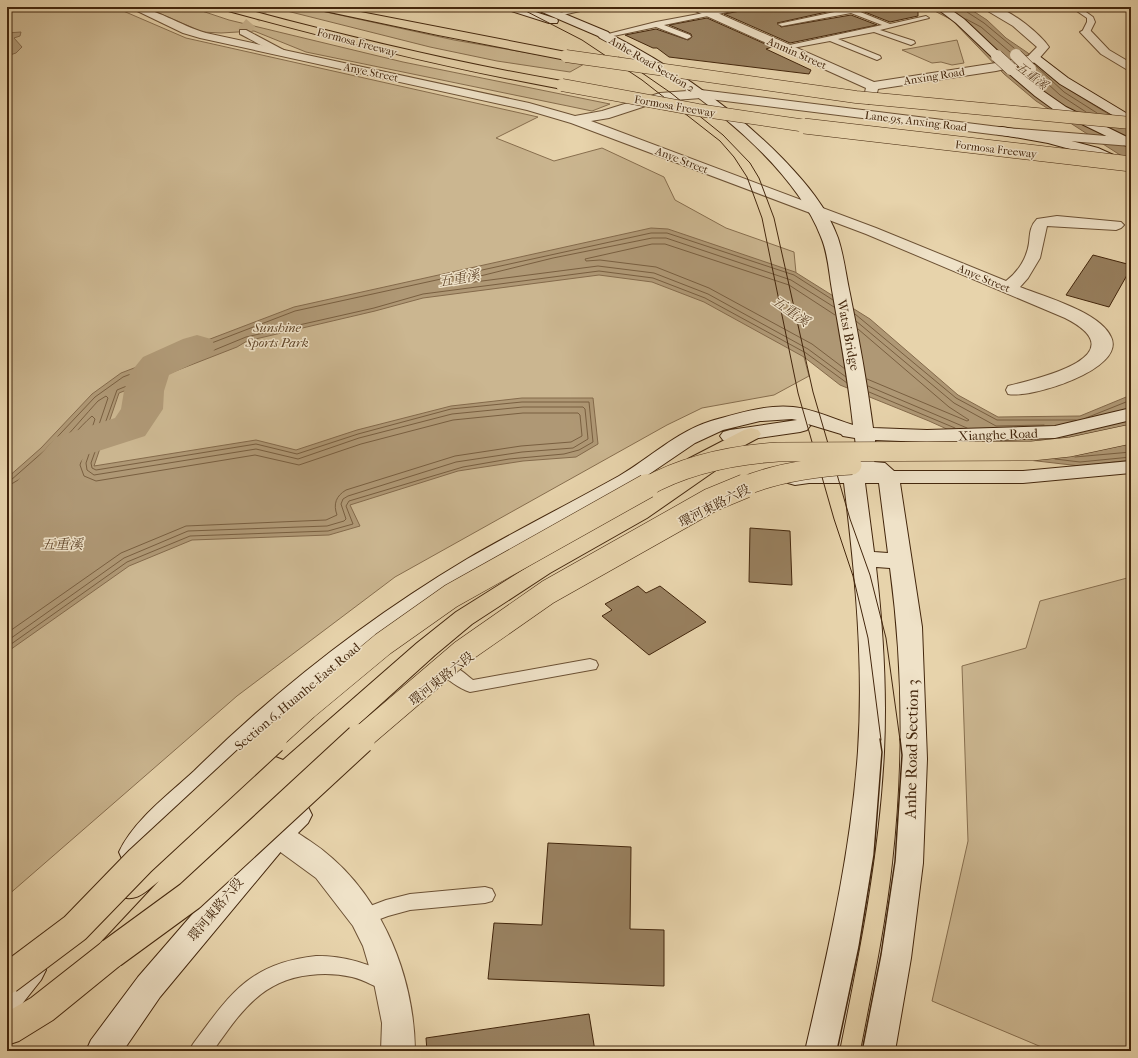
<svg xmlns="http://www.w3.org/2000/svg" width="1138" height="1058" viewBox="0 0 1138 1058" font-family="'IM FELL French Canon','Noto Serif TC',serif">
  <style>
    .green { fill: #cbb690; stroke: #876e4e }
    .water { fill: #af9875; stroke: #846a4b }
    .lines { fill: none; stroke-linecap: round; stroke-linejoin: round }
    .shore { stroke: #795f40; stroke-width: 1 }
    .river { fill: #af9875; fill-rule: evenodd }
    .building { fill: #98805f; stroke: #43260c }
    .street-tunnel { stroke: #c6b08b; stroke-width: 12; stroke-dasharray: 12 6; stroke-linecap: butt }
    .lane-casing { stroke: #6c5134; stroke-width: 2 }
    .street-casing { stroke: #6c5134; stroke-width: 2 }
    .secondary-casing { stroke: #43260c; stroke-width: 2 }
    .highway-casing { stroke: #43260c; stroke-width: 2 }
    .lane { fill: #efe2c8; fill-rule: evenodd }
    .street { fill: #efe2c8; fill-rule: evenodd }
    .secondary { fill: #efe2c8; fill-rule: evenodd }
    .highway { fill: #e7d3ab; fill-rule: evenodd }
    .tram-far1 { stroke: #43260c; stroke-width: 1 }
    .tram { stroke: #43260c; stroke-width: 1.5 }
    .secondary-bridge-casing { stroke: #43260c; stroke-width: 13; stroke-linecap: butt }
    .highway-bridge-far4-casing { stroke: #43260c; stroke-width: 13; stroke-linecap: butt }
    .highway-bridge-far3-casing { stroke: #43260c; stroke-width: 16; stroke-linecap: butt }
    .highway-bridge-far2-casing { stroke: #43260c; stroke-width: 20; stroke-linecap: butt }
    .highway-bridge-far1-casing { stroke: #43260c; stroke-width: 25; stroke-linecap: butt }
    .highway-bridge-casing { stroke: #43260c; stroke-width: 32; stroke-linecap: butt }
    .secondary-bridge { stroke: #efe2c8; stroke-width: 12 }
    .highway-bridge-far4 { stroke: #e7d3ab; stroke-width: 12 }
    .highway-bridge-far3 { stroke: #e7d3ab; stroke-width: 15 }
    .highway-bridge-far2 { stroke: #e7d3ab; stroke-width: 19 }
    .highway-bridge-far1 { stroke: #e7d3ab; stroke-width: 24 }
    .highway-bridge { stroke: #e7d3ab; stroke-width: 30 }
    .labels { text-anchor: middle; stroke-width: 3; stroke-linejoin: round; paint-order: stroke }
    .far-street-label { font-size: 11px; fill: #43260c; stroke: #efe2c8 }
    .far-water-label { font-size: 12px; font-style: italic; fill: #63482c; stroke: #efe2c8 }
    .park-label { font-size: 13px; font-style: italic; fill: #5e4326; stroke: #efe2c8 }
    .street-label { font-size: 13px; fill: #43260c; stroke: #efe2c8 }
    .water-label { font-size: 14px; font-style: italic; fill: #63482c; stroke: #efe2c8 }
    .near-street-label { font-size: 16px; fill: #43260c; stroke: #efe2c8 }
  </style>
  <rect width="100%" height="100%" fill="#e7d3ab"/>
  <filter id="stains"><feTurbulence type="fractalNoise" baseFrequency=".005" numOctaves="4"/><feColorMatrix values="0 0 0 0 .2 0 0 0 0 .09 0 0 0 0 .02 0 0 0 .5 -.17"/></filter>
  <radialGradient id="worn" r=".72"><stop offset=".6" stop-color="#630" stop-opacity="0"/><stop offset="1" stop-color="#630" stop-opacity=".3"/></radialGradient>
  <g class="green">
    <polygon points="7,7 114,7 186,38 538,117 496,138 554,161 602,148 664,177 675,200 726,228 794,252 804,357 809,376 774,395 702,408 667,425 395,577 237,696 7,896"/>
    <polygon points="145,7 190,7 229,20 403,62 610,104 592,111 306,52 254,31 221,33 202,32"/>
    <polygon points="271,7 303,7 454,40 586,63 570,72 497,61 430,47"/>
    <polygon points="957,40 964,63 952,65 941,62 932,63 902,50"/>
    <polygon points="1131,577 1131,1051 1051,1051 932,1001 968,841 962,666 1026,648 1040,601"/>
  </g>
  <g class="water">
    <polygon points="927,7 967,7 987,20 1006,38 1028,53 1066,88 1131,128 1131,162 1036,101 1004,74 952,20"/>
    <polygon points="21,32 20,36 14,38 22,47 16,53 7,56 7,33"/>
    <polygon points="651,228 668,229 795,272 870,319 958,395 998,417 1080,416 1131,395 1131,460 1080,466 1011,458 929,421 840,385 804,357 704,302 652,282 599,275 423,298 375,311 247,341 237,347 119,393 94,466 256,440 296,450 357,430 451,406 522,398 593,398 598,444 576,457 523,461 458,471 350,505 360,526 329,535 192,540 129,566 7,652 7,478 41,448 92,394 121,373 294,307"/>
  </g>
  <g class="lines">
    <g class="shore">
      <polyline points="965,7 967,12 984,23 1014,48"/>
      <polyline points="966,19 981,27 1010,52"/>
      <polyline points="1036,66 1064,92 1097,113"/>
      <polyline points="1036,73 1060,95 1086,112"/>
      <polyline points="834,307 791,280 666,238 652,238 553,258 456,282 459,284 598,266 654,273 708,294 808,349 846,377"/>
      <polyline points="855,314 956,398 997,420 1076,420"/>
      <polyline points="835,315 789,285 665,244 652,244 585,259 586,261 600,260 656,267 709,288 812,344 845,369"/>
      <polyline points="856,321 954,403 996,426 1044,425"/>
      <polyline points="858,329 949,407 969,420 967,421 867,379"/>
      <polyline points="868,386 967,428"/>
      <polyline points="869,392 955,428"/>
      <polyline points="1086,418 1131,400"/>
      <polyline points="1075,457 1131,452"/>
      <polyline points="1055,459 1080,462 1131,457"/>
      <polyline points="7,481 11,480 44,451 95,397 123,377 295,311 651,233 667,233 794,275 833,300"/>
      <path d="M7 486C38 473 75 426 98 401L106 396 108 398 86 463 87 470 94 475 256 449 298 459 359 438 452 414 523 407H583L585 409 588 439 573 448 522 452 456 462 348 496 343 499 341 504 346 519 344 521 327 526 188 531 124 558 7 641"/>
      <path d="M7 492C40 481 66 439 92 416L95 419 80 465 84 476 96 481 255 455 299 465 361 444 453 420 523 413H578L580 415 582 436 571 442 521 446 455 456 346 490C336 496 333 504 337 515L326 520 186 526 121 553 7 633"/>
      <polyline points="7,647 127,562 190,536 328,531 353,524 346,506 349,501 463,467 509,459 564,454 579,450 593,442 589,402 522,402 451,409 358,434 297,454 256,444 96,470 92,468 91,463 117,390 246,337 374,308 423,294 599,271 653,278 705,298 806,353 847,383"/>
    </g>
    <polygon class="river" points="197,335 211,339 216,347 211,355 169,375 164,391 163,409 145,436 86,455 24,532 7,537 7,493 56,437 115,418 121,409 124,391 130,373 143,357 183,339"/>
  </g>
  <g class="building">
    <polygon points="762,7 838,7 840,9 777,23 781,27 851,15 877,25 790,43 724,14"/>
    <polygon points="852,7 918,7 918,16 890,22"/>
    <polygon points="707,18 772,47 766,49 811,70 809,74 669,57 657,48 653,48 625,35 656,29 688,40 692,37 691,34 669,25"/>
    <polygon points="1093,255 1131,265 1131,268 1109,307 1066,295"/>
    <polygon points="750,528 790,531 792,585 749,582"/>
    <polygon points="638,586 646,593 660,586 706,622 649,655 602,616 612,610 605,604"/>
    <polygon points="548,843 631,847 630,929 664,930 664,986 488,979 494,923 542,925"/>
    <polygon points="589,1014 595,1051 427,1051 426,1038"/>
  </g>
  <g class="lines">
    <polyline class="street-tunnel" points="243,32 264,7"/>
    <defs>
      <g id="lane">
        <polygon points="584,7 598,7 558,16 555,14"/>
        <polygon points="736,7 752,7 664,25 690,35 691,37 687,39 656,27 604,38 600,36 656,22"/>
        <polygon points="839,7 848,7 890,24 926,16 929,18 880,30 914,41 915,43 911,45 874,32 838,39 880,56 881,58 877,60 830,41 782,50 782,46 785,46 882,25 851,13 782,26 778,24 844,10"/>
        <polygon points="1071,7 1079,7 1093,17 1095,22 1089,34 1082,32 1087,22 1087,18"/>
        <path d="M240 30H246L293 55C286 61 249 38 240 34Z"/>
        <path d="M590 659 596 661 598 665 596 669 470 692C460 689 445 679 440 670L442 666C454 662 464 673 473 680Z"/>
        <polygon points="485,887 492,889 495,895 492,901 485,903 410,910 388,916 364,925 357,923 354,917 357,911 386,900 410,894"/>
        <path d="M316 956C348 956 367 964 396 976L399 983 396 990 389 992C377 988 365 980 352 977 339 974 324 973 310 975 261 980 239 1014 213 1051H189L193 1044C230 994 250 963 316 956Z"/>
      </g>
      <g id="street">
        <path d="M129 7C156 7 180 26 206 33L529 103 575 116 602 111 660 93 701 90 1007 128 1131 138V146L1007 136 701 98 661 101 609 118 591 121 876 228 1006 281C1018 272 1027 258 1029 243 1030 233 1030 226 1037 219L1057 216 1121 222 1124 225 1121 228 1116 230 1047 226 1040 258 1028 278 1020 287C1045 297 1100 312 1111 337 1127 369 1030 399 1008 394L1006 390 1008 386C1041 378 1138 355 1065 318L866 234 571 123 527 110 200 38 183 33Z"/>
        <path d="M690 7H704L874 82 996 63 1028 56 1037 47 1013 26 981 7C986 7 992 6 996 7 1013 12 1039 33 1049 47L1036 62 1032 63 996 71 878 89 875 100 869 104 863 100 866 88 691 9Z"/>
        <polygon points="1086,29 1090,30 1109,50 1131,63 1131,72 1101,54 1080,32"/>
        <path d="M278 823C290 827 299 834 310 841 378 886 414 971 415 1051H381L382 1023 374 983 363 946 353 926 316 878 268 843 264 835 268 827Z"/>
      </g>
      <g id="secondary">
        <polygon points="504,7 520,7 557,19 558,21 557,23 549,23 505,9"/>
        <path d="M534 7H548L608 32 610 34C674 67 732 107 783 159 805 182 827 207 838 238 844 256 846 276 850 294 859 339 867 383 873 428L927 430 1055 426 1131 408V420L1055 438 927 442 875 440 877 456 874 462 885 463 894 471H1023L1131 461V473L1023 483H900L922 627 927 759 923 863 911 958 895 1051H861C873 989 886 926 893 863 904 766 903 665 890 568L876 567C883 628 887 690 884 752 879 853 859 952 839 1051H805C828 952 851 852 858 751 864 661 855 572 844 483H809L795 485 788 483 785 479 788 475 809 471H848L857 456 855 438 843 436 841 434 808 424 810 426 807 430 800 432 730 442 723 440 720 436 723 432 730 430 797 420 792 419 760 421 723 430 695 443 636 483 484 569 440 598 333 676 260 738 163 836 143 861 133 864 123 861 119 852C134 820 168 795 194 771 276 690 368 618 467 559 517 530 569 504 619 476 650 458 676 432 711 421 736 414 767 404 793 407 813 409 834 419 853 425 848 379 840 335 832 290 829 273 828 253 821 237 795 168 705 97 643 61 629 52 614 46 600 38L598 36 535 9ZM865 483H879L888 553 874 552Z"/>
        <polygon points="935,7 947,7 964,19 1001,54 1003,56 1001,58 993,58 956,23"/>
        <polygon points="1034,53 1038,55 1068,78 1131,116 1131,126 1060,84 1030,59 1028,57 1030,55"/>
        <polygon points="1011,65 1015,66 1043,91 1066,107 1131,139 1131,148 1057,112 1035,96 1007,72 1005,69 1007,66"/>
        <polygon points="1002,127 1049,135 1098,148 1129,162 1131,165 1129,168 1124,169 1088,154 1048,143 997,134 995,131 997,128"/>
        <polygon points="298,804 308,807 312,815 308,823 288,843 160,997 123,1051 86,1051 91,1040 138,977 268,827 288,807"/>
        <path d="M30 956 41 960 46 970 41 980 18 1009 7 1014C7 987 0 967 30 956Z"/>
      </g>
      <g id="highway">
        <path d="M220 7H237C344 36 452 62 562 81L568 85 562 89C447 68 334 40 221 9Z"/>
        <polygon points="315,7 335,7 566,52 572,56 566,60 438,35 320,10"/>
        <path d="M751 428 758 430 761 434 758 438 721 458 725 459 728 463 725 467 716 470 647 518 550 573 472 624 435 655 311 767 208 868 123 963 53 1020 19 1041 7 1045V1012L31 998 101 943 159 881C145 892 137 903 118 896L114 887 118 878 167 843 263 760 273 756 283 760 417 643 456 612 534 563 631 508 692 468 688 467 685 463 688 459 744 430Z"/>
      </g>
    </defs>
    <use href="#lane" class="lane-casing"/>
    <use href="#street" class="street-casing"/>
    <use href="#secondary" class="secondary-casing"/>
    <use href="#highway" class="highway-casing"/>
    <use href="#lane" class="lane"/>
    <use href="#street" class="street"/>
    <use href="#secondary" class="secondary"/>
    <use href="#highway" class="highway"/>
    <g class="tram-far1">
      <polyline points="518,7 582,40 642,80 720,141 734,157 747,177 762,218 798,393 834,519 853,576 868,638 881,740"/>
      <polyline points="619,57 671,93 723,135 750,163 759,178 774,218 813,392 850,519 870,575 886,638 900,740"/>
    </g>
    <g class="tram">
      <polyline points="837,1051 859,947 874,855 882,752 880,739"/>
      <polyline points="862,1051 881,954 895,861 902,755 900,739"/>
    </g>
    <defs>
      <g id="secondary-bridge">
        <polyline points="1016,55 1030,69"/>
        <polyline points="997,56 1011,69"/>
      </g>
      <g id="highway-bridge-far4">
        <polyline points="566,56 856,97 1131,123"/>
        <polyline points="562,85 698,110 813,127"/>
      </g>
      <polyline id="highway-bridge-far3" points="804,126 1131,164"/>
      <g id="highway-bridge-far2">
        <path d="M646 487C687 464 732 455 778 452L1032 451 1070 447 1131 434"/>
        <path d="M742 487C776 473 815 467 852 465"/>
      </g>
      <g id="highway-bridge-far1">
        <polyline points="271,740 306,708 383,644 451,596 647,486"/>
        <polyline points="359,740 462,652 548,592 711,500 745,486"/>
      </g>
      <g id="highway-bridge">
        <polyline points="112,953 190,896 360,739"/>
        <polyline points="7,979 75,928 140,861 272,739"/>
      </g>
    </defs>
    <use href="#secondary-bridge" class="secondary-bridge-casing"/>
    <use href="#highway-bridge-far4" class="highway-bridge-far4-casing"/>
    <use href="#highway-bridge-far3" class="highway-bridge-far3-casing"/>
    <use href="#highway-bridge-far2" class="highway-bridge-far2-casing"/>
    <use href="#highway-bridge-far1" class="highway-bridge-far1-casing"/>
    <use href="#highway-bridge" class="highway-bridge-casing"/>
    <use href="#secondary-bridge" class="secondary-bridge"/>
    <use href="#highway-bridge-far4" class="highway-bridge-far4"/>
    <use href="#highway-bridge-far3" class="highway-bridge-far3"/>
    <use href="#highway-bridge-far2" class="highway-bridge-far2"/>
    <use href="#highway-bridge-far1" class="highway-bridge-far1"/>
    <use href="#highway-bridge" class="highway-bridge"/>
  </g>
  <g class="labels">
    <g class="far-street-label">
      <text transform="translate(357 42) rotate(15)" y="4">Formosa Freeway</text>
      <text transform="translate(797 53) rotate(24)" y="4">Anmin Street</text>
      <text transform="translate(652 64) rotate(31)" y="4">Anhe Road Section 2</text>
      <text transform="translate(371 72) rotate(12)" y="4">Anye Street</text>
      <text transform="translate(934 76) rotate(-9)" y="4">Anxing Road</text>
      <text transform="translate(675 106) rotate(10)" y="4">Formosa Freeway</text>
      <text transform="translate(916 121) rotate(7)" y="4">Lane 95, Anxing Road</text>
      <text transform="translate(996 149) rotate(7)" y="4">Formosa Freeway</text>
      <text transform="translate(682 160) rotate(21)" y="4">Anye Street</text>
      <text transform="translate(984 278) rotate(23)" y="4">Anye Street</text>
    </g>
    <g class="far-water-label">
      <text transform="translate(1032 76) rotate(37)" y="4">五重溪</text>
    </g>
    <g class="park-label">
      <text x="277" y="332">Sunshine<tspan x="277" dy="15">Sports Park</tspan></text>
    </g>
    <g class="street-label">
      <text transform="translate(849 335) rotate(79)" y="5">Watsi Bridge</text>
      <text transform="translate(998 434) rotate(-2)" y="5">Xianghe Road</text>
      <text transform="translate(714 505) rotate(-27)" y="5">環河東路六段</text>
      <text transform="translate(441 678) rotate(-38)" y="5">環河東路六段</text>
      <text transform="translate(297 696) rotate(-40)" y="5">Section 6, Huanhe East Road</text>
      <text transform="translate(215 909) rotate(-50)" y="5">環河東路六段</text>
    </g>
    <g class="water-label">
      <text transform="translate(459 278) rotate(-10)" y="5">五重溪</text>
      <text transform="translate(791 311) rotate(35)" y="5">五重溪</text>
      <text x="62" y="549">五重溪</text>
    </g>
    <g class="near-street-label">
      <text transform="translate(911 749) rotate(-89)" y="6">Anhe Road Section 3</text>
    </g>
  </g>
  <rect width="1138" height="1058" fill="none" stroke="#e7d3ab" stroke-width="24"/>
  <rect x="8" y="8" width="1122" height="1042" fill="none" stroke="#43260c" stroke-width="2"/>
  <rect x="12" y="12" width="1114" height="1034" fill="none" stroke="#43260c"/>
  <rect width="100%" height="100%" filter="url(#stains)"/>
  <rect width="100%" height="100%" fill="url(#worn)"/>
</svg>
